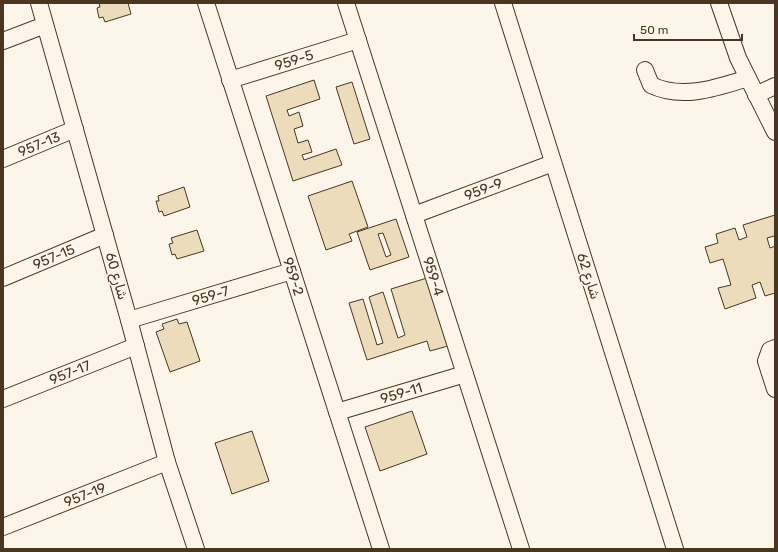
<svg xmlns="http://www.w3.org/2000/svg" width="778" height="552" viewBox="0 0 778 552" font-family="Rubik,Vazirmatn,sans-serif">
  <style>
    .building { fill: #ecdcbc; stroke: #4a3520; fill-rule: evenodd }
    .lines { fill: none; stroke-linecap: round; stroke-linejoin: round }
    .minor-casing { stroke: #4a3520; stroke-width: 18 }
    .minor { stroke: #fbf6e9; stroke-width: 16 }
    .labels { text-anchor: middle; stroke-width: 3; stroke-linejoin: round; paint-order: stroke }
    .street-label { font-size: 14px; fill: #4a3520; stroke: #fbf6e9 }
  </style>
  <rect width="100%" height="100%" fill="#fbf6e9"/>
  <g class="building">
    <polygon points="99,3 128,3 131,14 105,22 103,17 99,18 97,8 100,7"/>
    <polygon points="314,80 320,99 287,110 289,116 299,112 303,126 294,129 298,143 308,140 312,152 302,155 304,160 336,149 342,165 293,181 266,96"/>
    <polygon points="352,82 370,139 354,144 336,87"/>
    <polygon points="352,181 368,227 349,234 352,241 326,250 308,196"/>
    <polygon points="184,187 190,207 164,216 162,211 159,212 156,201 159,201 158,196"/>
    <polygon points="775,215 775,239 774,236 767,238 770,248 775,246 775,293 765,296 760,282 752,285 756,298 725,309 718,288 731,285 723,259 710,263 705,247 718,243 716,234 735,228 739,240 747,237 743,225"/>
    <path d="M396 219 409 257 370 270 357 232ZM383 233 391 255 386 257 378 234Z"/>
    <polygon points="197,230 204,251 177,259 175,254 172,255 169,244 173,243 171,238"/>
    <polygon points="427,278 448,346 430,351 427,341 367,360 349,303 363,299 377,345 383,343 369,297 383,292 398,338 405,335 391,289"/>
    <polygon points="177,319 179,324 187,322 200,361 170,372 156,332 164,329 162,324"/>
    <polygon points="412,411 427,454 380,471 365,427"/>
    <polygon points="252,431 269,481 232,494 215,443"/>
  </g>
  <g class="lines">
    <defs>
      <g id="minor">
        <polyline points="39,3 129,320 167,462 196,549"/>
        <path id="s1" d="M206 3 381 549"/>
        <path id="s2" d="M346 3 521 549"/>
        <polyline points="503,3 675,549"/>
        <polyline points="719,3 738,58 775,132"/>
        <polyline points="3,41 45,25"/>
        <path d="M645 70 651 85C682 100 716 88 748 78"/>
        <path id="s3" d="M230 80 358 40"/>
        <polyline points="756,95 775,86"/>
        <path id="s4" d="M3 159 75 129"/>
        <path id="s5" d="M414 215 553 163"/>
        <path id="s6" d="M3 278 105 235"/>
        <path id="s7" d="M129 320 292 271"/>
        <polyline points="775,348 770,350 766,361 775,389"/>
        <path id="s8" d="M3 399 136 346"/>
        <path id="s9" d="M337 412 465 374"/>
        <path id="s10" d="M3 527 167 462"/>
      </g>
    </defs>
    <use href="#minor" class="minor-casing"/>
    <use href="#minor" class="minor"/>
  </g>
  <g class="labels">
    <g class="street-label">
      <text dy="5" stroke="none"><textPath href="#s3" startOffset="67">959-5</textPath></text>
      <text dy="5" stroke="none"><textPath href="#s4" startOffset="39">957-13</textPath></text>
      <text dy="5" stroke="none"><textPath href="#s5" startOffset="74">959-9</textPath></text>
      <text dy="5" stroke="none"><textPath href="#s6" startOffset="55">957-15</textPath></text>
      <text transform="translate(117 276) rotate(74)" y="5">شارع 60</text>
      <text dy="5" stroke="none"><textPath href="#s1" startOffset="287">959-2</textPath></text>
      <text dy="5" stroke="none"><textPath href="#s2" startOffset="287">959-4</textPath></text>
      <text transform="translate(589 276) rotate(72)" y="5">شارع 62</text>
      <text dy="5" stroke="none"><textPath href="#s7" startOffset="85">959-7</textPath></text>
      <text dy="5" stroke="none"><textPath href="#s8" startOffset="72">957-17</textPath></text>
      <text dy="5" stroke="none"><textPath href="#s9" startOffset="67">959-11</textPath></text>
      <text dy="5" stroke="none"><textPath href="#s10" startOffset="88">957-19</textPath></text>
    </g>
  </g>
  <rect width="778" height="552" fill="none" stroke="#4a3520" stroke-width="8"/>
  <path d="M634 34v6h108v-6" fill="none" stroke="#4a3520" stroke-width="2"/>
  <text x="640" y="34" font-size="12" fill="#4a3520" stroke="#fbf6e9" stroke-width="3" paint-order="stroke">50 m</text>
</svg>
